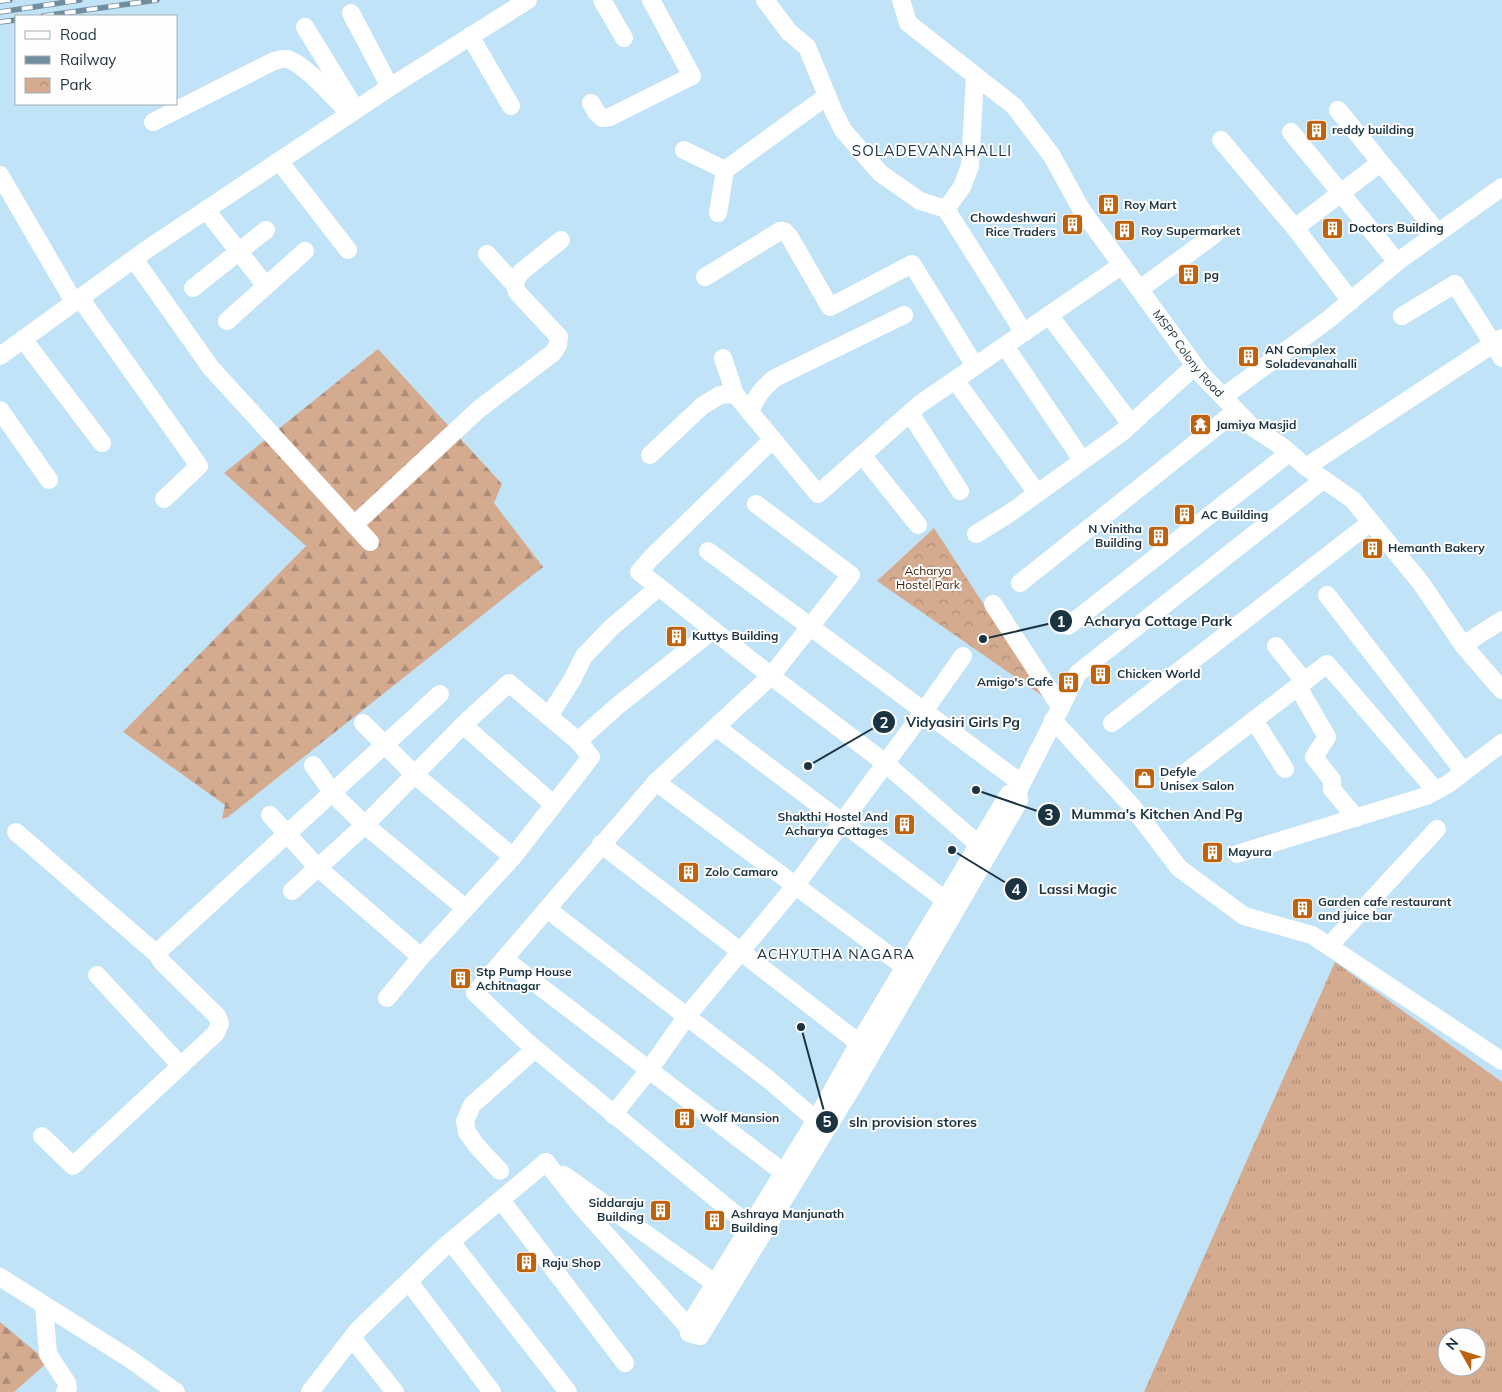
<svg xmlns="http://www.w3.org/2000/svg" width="1502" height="1392" viewBox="0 0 1502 1392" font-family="Mulish,sans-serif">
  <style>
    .grass { fill: url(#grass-tufts); fill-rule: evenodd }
    .forest { fill: url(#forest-firs) }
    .park { fill: url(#park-crowns) }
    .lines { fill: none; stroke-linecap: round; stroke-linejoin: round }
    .minor { stroke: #fff; stroke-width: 18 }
    .rail-casing { stroke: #718e9f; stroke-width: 5.5 }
    .rail { stroke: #fefefe; stroke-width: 4; stroke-dasharray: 11; stroke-linecap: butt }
    .labels { text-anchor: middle; stroke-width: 4; stroke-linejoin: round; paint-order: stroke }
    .poi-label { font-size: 12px; font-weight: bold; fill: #1c3441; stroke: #fefefe; text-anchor: start }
    .street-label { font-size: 12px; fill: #1c3441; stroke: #fefefe }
    .park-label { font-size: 12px; fill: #461f00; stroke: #fefefe }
    .neighbourhood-label { font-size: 14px; letter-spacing: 1px; fill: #1c3441; stroke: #fefefe }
    .quarter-label { font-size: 15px; letter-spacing: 1px; fill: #1c3441; stroke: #fefefe }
    .leader { fill: none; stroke: #1c3441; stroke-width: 2 }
    .callout-dot { fill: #1c3441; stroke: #fefefe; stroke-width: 2 }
    .mark-label { font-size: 15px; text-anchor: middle; font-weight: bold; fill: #fff }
    .callout-label { font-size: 14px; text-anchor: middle; font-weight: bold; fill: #1c3441; stroke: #fefefe; stroke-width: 4; stroke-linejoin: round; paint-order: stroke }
  </style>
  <defs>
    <pattern id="grass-tufts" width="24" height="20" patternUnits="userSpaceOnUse" patternTransform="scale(1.25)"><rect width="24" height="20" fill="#d5ab90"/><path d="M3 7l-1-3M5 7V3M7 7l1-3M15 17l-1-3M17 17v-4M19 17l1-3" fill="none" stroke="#ac8c77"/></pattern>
    <pattern id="forest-firs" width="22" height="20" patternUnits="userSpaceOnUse" patternTransform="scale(1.25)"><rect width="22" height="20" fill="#d5ab90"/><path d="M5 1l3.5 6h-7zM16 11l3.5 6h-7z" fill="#ac8c77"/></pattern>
    <pattern id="park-crowns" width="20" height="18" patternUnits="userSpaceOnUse" patternTransform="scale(1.25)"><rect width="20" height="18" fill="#d5ab90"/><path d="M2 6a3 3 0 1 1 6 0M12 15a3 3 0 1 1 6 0" fill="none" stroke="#ac8c77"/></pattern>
  </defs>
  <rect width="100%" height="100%" fill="#c1e3f7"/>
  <path class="grass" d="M1335 962 1502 1082V1392H1144ZM1447 1337H1477V1367H1447Z"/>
  <g class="forest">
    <polygon points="378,349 502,484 494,503 543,567 228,817 222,819 225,805 123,732 306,546 224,473"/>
    <polygon points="0,1322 48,1362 14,1392 0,1392"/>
  </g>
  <polygon class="park" points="934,528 1044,697 877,581"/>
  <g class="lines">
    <g class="minor">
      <polyline points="602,0 624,38"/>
      <polyline points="765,0 789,32 807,47 833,110 843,130 880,173 920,201 946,209 1024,333"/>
      <path id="s1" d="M901 0 908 23 1014 106 1052 156 1081 209 1201 374 1251 426 1284 448 1306 467 1353 500 1421 583 1463 645 1502 690"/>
      <polyline points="351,13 390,87"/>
      <polyline points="305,27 356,110"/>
      <polyline points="470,36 511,106"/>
      <polyline points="591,103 597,113 602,118 610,117 692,76 651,0"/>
      <polyline points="1338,110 1438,233"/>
      <path d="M153 122 274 61C279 60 284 57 290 60 309 68 335 99 350 114"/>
      <polyline points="1291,132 1397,262"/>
      <polyline points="1221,140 1295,228 1351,301"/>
      <polyline points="684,150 725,170 827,96"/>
      <polyline points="279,161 348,250"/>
      <polyline points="0,175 74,302"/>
      <polyline points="946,209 962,187 970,166 975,77"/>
      <polyline points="206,210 266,286"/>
      <polyline points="718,213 725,170"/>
      <polyline points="1295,228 1380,163"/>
      <polyline points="487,254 515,285"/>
      <polyline points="134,259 211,368 370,542"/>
      <polyline points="705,277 780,231 784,231 789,236 830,307 912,264 975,366"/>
      <polyline points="193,288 266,230"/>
      <polyline points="1140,289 1215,234"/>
      <polyline points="80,298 199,466 164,499"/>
      <polyline points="1049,315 1131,424"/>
      <polyline points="1402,316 1455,284 1502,358"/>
      <polyline points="227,321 305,251"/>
      <polyline points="23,339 102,443"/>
      <polyline points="1005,346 1082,460"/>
      <polyline points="0,356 149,248 390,87 528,0"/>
      <polyline points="723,358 735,394 818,494 920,404 1122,265"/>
      <polyline points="955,380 1037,493"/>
      <polyline points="1223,397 1329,319 1397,262 1502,187"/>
      <polyline points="0,410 49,480"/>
      <path d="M750 412C756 397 762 388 775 378L904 315"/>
      <polyline points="910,413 960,491"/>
      <polyline points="650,455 702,406 720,395 735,394"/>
      <polyline points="862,455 918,525"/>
      <polyline points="1306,467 1502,338"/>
      <path d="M354 525 479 409 553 353 558 345 559 337 517 292C514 284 515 280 521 272L561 240"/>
      <polyline points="976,534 1010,513 1121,433 1195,366"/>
      <polyline points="708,551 1021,783"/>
      <polyline points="1020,583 1236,411"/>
      <polyline points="659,587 771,676 885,763 979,845"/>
      <polyline points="1327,595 1464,772"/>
      <polyline points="993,604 1061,708"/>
      <polyline points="1068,626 1289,453"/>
      <polyline points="1463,645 1502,620"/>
      <polyline points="1276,646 1304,681"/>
      <polyline points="1298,687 1327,737 1314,757 1332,780 1332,789 1356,818"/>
      <polyline points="549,716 572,680 584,656 612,627 659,587 639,572 651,558 772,440"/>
      <polyline points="1053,720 1131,805 1179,868 1244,916 1312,935 1502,1061"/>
      <polyline points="1254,720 1285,769"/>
      <polyline points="363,723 415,775 513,857"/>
      <polyline points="1112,723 1371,522"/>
      <polyline points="463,725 553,804"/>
      <polyline points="716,727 953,906"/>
      <polyline points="313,765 334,795 365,825 465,908"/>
      <polyline points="656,782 905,967"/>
      <polyline points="1171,784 1327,664 1436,791"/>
      <polyline points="270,815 317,867 421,957"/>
      <polyline points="16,832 158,955"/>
      <polyline points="601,844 859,1043 869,1049"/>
      <polyline points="1237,854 1426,796 1448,784 1502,743"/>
      <polyline points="292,891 365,825 463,725 509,683 578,741"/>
      <polyline points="547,909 768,1079 816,1120"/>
      <polyline points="1329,946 1437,829"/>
      <polyline points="504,959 792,1179"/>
      <polyline points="97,975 181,1066"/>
      <polyline points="387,998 421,957 513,857 591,757 578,741 616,707 713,630"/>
      <polyline points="613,1115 649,1070 687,1016 796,885 924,711 963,656"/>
      <polyline points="42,1136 73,1166 216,1033 220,1023 217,1016 162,962 158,955 161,949 440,694"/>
      <polyline points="546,1162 580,1205 688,1327 689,1333 700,1336 853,1086 1011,815 1019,801 1018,791 1078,673 1323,480"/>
      <polyline points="500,1171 476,1145 467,1132 465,1121 472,1105 535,1049"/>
      <polyline points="564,1175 716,1284 725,1288"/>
      <polyline points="501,1200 625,1363"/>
      <polyline points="751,1226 731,1211 528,1043 475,993 656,782 771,676 851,575 756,504"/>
      <polyline points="451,1242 568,1392"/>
      <polyline points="0,1277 130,1359 176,1392"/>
      <polyline points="409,1282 492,1392"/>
      <polyline points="44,1305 48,1354 67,1383 68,1388 65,1392"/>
      <polyline points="688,1327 816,1120 859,1043 1009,794 1016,792"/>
      <polyline points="352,1338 395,1392"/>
      <polyline points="310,1392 358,1330 443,1248 546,1162"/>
    </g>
    <defs>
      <g id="rail">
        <polyline points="0,1 10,0"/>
        <polyline points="0,12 80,0"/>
        <polyline points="43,16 157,0"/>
        <polyline points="0,22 16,20"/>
      </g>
    </defs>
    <use href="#rail" class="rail-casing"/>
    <use href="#rail" class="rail"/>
  </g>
  <defs>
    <symbol id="building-square" viewBox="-11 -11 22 22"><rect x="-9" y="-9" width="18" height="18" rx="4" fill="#be620e" stroke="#fefefe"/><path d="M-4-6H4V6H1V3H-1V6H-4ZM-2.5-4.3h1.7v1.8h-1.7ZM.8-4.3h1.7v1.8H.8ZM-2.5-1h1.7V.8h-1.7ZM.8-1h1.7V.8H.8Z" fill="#fff"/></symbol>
    <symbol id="temple-square" viewBox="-11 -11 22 22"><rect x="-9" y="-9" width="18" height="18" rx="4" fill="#be620e" stroke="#fefefe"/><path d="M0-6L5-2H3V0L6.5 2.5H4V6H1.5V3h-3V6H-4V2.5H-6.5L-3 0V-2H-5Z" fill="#fff"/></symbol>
    <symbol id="shop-square" viewBox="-11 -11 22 22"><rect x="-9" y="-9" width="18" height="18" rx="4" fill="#be620e" stroke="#fefefe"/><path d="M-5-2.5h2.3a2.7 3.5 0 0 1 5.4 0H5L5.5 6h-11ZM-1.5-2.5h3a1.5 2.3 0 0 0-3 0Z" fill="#fff"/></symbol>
  </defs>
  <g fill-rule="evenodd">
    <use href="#building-square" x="1304" y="118" width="25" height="25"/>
    <use href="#building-square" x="1096" y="192" width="25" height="25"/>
    <use href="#building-square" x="1060" y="212" width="25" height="25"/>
    <use href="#building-square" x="1320" y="216" width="25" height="25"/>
    <use href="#building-square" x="1112" y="218" width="25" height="25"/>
    <use href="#building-square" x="1176" y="262" width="25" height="25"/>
    <use href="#building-square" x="1236" y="344" width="25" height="25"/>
    <use href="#temple-square" x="1188" y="412" width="25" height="25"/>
    <use href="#building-square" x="1172" y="502" width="25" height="25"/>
    <use href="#building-square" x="1146" y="524" width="25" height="25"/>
    <use href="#building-square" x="1360" y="536" width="25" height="25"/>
    <use href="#building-square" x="664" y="624" width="25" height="25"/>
    <use href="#building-square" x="1088" y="662" width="25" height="25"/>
    <use href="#building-square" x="1056" y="670" width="25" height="25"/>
    <use href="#shop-square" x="1132" y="766" width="25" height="25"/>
    <use href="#building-square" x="892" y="812" width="25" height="25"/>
    <use href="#building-square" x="1200" y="840" width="25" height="25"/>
    <use href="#building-square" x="676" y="860" width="25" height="25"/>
    <use href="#building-square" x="1290" y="896" width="25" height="25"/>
    <use href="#building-square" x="448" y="966" width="25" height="25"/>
    <use href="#building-square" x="672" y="1106" width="25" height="25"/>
    <use href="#building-square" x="648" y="1198" width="25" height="25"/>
    <use href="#building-square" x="702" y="1208" width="25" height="25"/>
    <use href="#building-square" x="514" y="1250" width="25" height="25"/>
  </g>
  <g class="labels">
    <g class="poi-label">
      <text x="1332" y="134">reddy building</text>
      <text x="1124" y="209">Roy Mart</text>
      <text x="1056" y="222" text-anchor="end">Chowdeshwari<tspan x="1056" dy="14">Rice Traders</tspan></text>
      <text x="1349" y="232">Doctors Building</text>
      <text x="1141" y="235">Roy Supermarket</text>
      <text x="1204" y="279">pg</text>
      <text x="1265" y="354">AN Complex<tspan x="1265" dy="14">Soladevanahalli</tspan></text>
      <text x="1216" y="429">Jamiya Masjid</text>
      <text x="1201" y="519">AC Building</text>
      <text x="1142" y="533" text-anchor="end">N Vinitha<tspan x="1142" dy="14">Building</tspan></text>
      <text x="1388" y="552">Hemanth Bakery</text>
      <text x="692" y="640">Kuttys Building</text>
      <text x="1117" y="678">Chicken World</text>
      <text x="1053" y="686" text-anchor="end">Amigo's Cafe</text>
      <text x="1160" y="776">Defyle<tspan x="1160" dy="14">Unisex Salon</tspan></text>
      <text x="888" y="821" text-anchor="end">Shakthi Hostel And<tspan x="888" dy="14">Acharya Cottages</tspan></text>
      <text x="1228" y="856">Mayura</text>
      <text x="705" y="876">Zolo Camaro</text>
      <text x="1318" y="906">Garden cafe restaurant<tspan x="1318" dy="14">and juice bar</tspan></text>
      <text x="476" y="976">Stp Pump House<tspan x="476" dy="14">Achitnagar</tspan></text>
      <text x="700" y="1122">Wolf Mansion</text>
      <text x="644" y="1207" text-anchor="end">Siddaraju<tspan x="644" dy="14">Building</tspan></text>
      <text x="731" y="1218">Ashraya Manjunath<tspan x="731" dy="14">Building</tspan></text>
      <text x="542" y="1267">Raju Shop</text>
    </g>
    <g class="street-label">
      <text dy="4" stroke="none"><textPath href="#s1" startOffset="462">MSPP Colony Road</textPath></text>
    </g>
    <g class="park-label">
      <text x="928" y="575">Acharya<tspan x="928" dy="14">Hostel Park</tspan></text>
    </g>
    <g class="neighbourhood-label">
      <text x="836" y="959">ACHYUTHA NAGARA</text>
    </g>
    <g class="quarter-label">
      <text x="932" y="156">SOLADEVANAHALLI</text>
    </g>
  </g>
  <path class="leader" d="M983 639L1061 621M808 766L884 722M976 790L1049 815M952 850L1016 889M801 1027L827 1122"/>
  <g class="callout-dot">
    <circle cx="983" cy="639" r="5"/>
    <circle cx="808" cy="766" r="5"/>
    <circle cx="976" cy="790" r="5"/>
    <circle cx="952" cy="850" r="5"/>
    <circle cx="801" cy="1027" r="5"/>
    <circle cx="1061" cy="621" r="12"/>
    <circle cx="884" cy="722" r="12"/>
    <circle cx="1049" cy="815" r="12"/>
    <circle cx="1016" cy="889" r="12"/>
    <circle cx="827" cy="1122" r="12"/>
  </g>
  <g class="mark-label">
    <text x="1061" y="627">1</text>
    <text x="884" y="728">2</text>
    <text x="1049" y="820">3</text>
    <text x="1016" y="895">4</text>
    <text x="827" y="1127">5</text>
  </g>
  <g class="callout-label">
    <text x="1158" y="626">Acharya Cottage Park</text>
    <text x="963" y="727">Vidyasiri Girls Pg</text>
    <text x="1157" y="819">Mumma's Kitchen And Pg</text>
    <text x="1078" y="894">Lassi Magic</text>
    <text x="913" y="1127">sln provision stores</text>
  </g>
  <rect x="15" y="15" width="162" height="90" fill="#fefefe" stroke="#a4adb2"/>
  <rect x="25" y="31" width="25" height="8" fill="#ffffff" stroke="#a4adb2"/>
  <text x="60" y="40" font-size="15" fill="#1c3441">Road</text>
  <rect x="25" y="56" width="25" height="8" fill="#718e9f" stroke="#a4adb2"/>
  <text x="60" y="65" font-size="15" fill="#1c3441">Railway</text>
  <rect x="25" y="78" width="25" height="15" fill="url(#park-crowns)" stroke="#a4adb2"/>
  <text x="60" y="90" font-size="15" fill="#1c3441">Park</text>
  <g transform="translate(1462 1352) rotate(309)"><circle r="24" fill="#fefefe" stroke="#a4adb2"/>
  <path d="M0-4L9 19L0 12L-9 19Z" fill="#be620e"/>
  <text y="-8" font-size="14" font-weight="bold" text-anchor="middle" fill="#1c3441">N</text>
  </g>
</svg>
